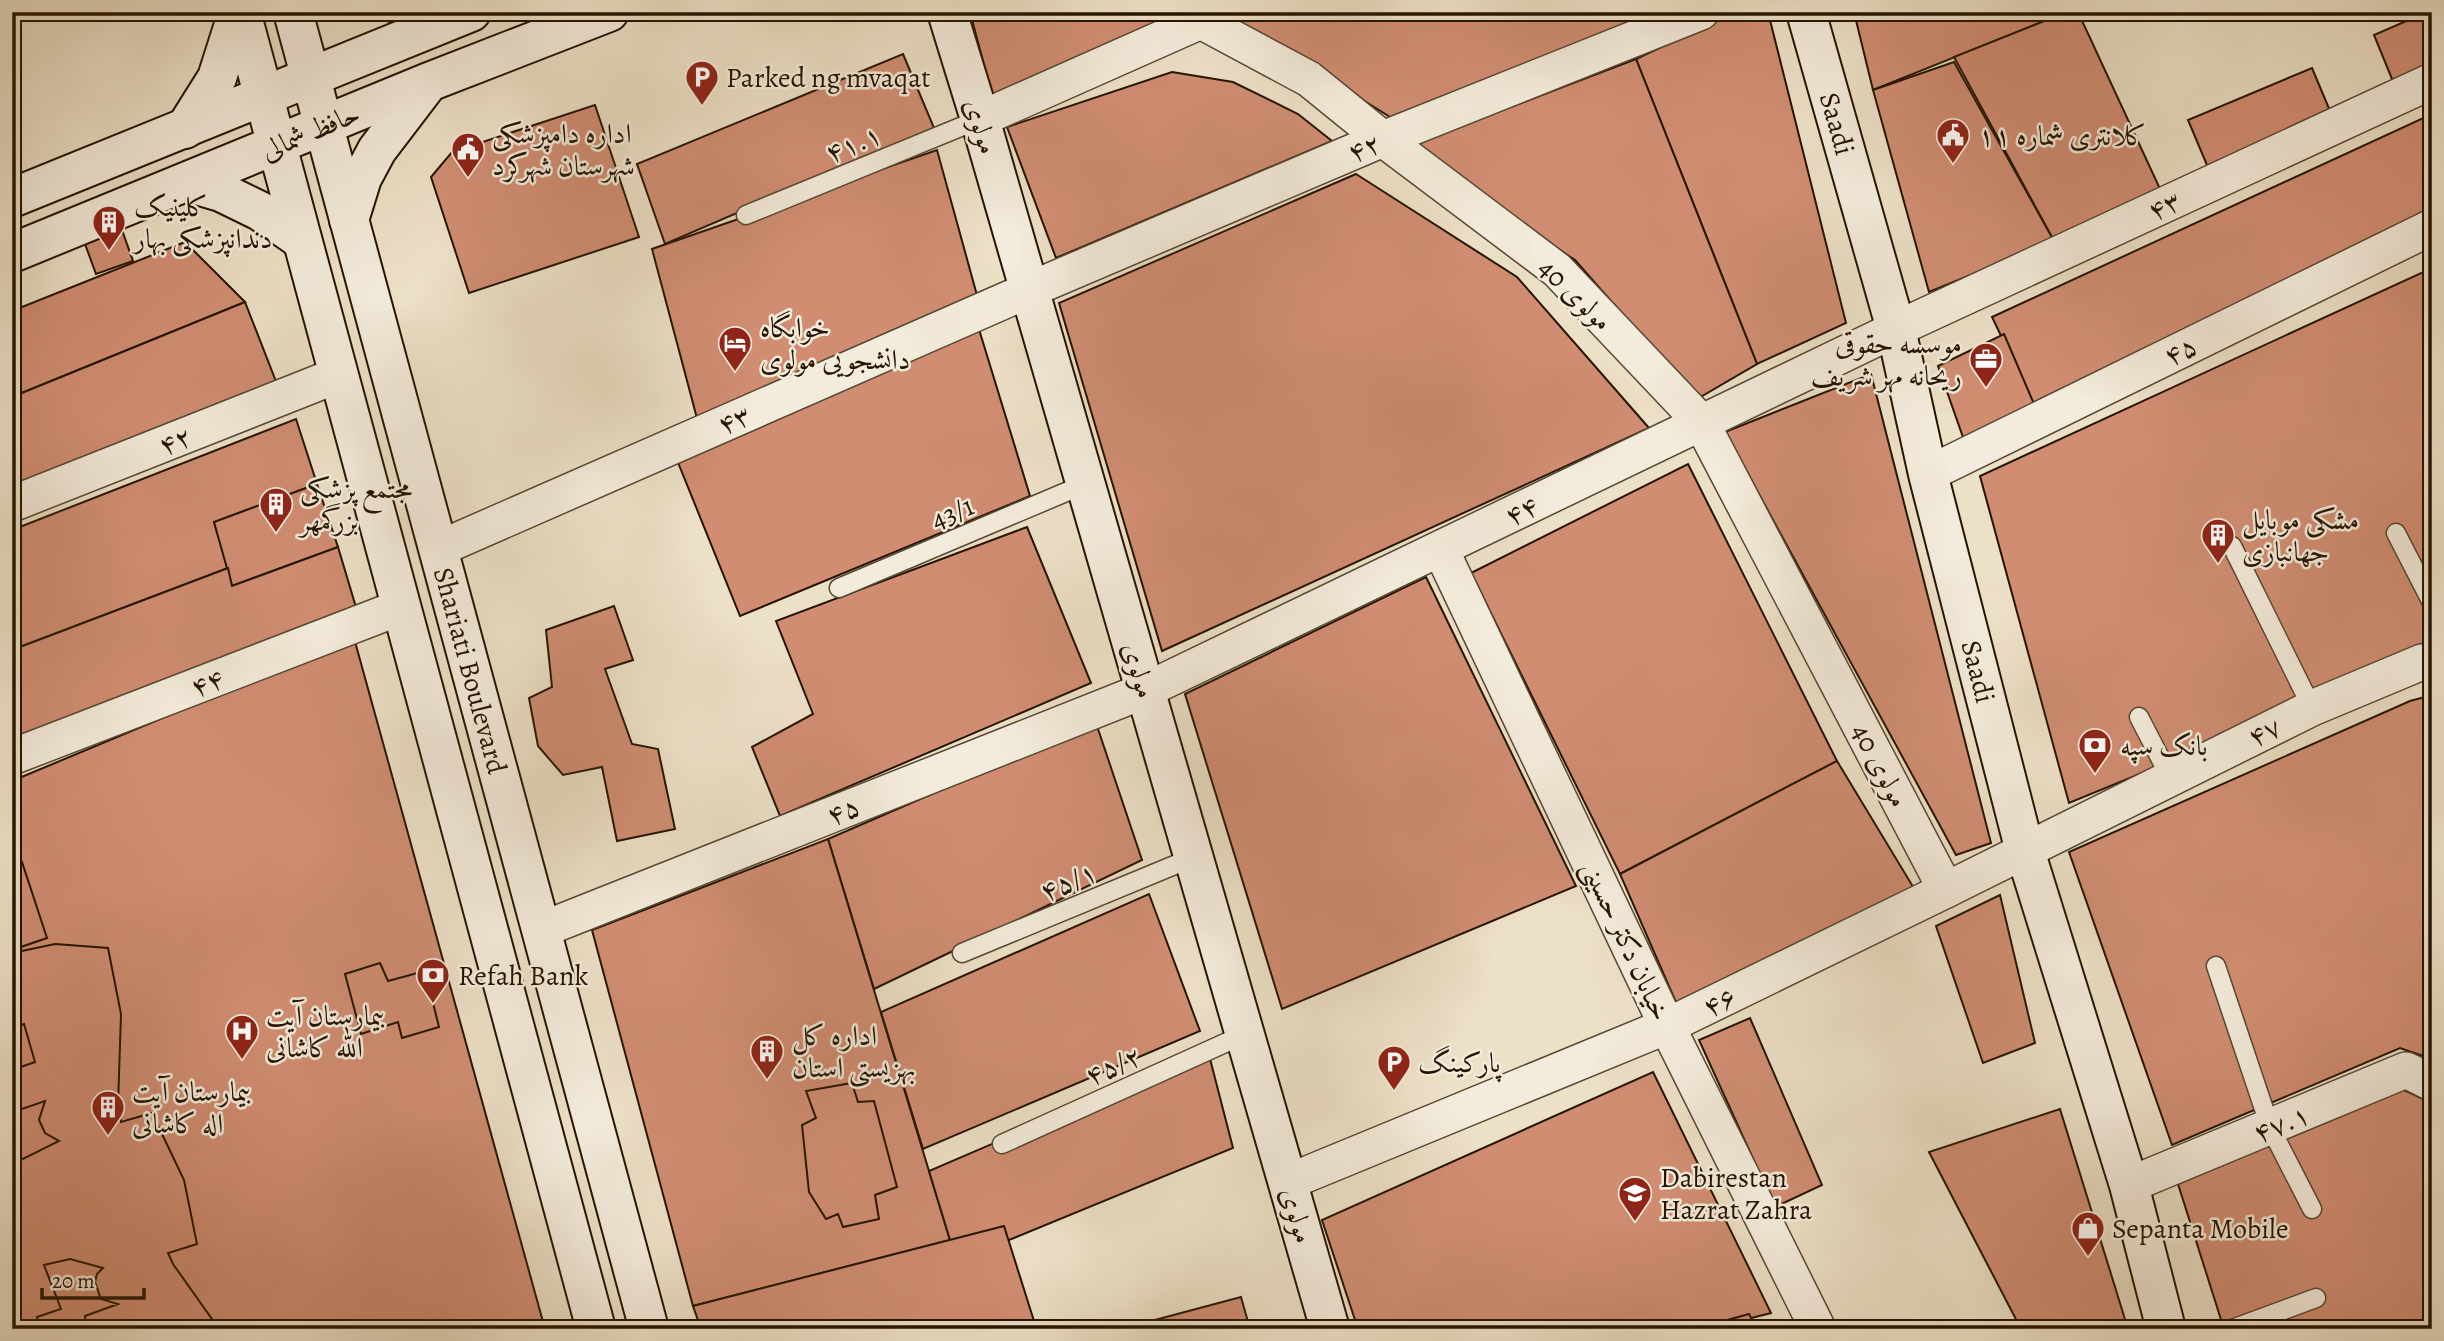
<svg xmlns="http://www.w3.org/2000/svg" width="2444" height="1341" viewBox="0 0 2444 1341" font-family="Alegreya,Amiri,serif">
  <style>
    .building { fill: #d08d72; stroke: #251400; stroke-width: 2 }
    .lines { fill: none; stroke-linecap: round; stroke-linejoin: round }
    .service-casing { stroke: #574732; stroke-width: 21 }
    .minor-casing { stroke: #574732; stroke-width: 38 }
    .secondary-casing { stroke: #251400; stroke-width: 42 }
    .service { stroke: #f3ebdb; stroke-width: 18 }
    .minor { stroke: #f3ebdb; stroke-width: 35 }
    .secondary { stroke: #f3ebdb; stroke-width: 38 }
    .labels { text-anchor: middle; stroke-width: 5; stroke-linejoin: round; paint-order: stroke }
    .poi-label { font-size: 28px; fill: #251400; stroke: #f3ebdb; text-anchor: start }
    .street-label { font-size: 28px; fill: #251400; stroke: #f3ebdb }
  </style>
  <rect width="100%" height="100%" fill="#ece0c7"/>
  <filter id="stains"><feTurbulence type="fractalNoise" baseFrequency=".00286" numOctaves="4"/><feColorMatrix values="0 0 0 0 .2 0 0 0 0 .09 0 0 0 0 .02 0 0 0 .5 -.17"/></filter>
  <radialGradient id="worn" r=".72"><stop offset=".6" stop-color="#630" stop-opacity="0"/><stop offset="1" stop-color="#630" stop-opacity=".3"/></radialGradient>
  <g class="building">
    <polygon points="358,12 419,12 393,23"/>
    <polygon points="970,12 1149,12 1157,32 993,99"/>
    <polygon points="1222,12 1661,12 1398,122"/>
    <polygon points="1735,12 1768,12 1846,323 1757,364 1636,59"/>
    <polygon points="1854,12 2067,12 1873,90"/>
    <polygon points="2067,12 2078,12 2161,191 2054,241 1954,57"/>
    <polygon points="2427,12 2432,12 2432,68 2394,84 2374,35"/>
    <polygon points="903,54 934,128 665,244 637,164"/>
    <polygon points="1636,59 1757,364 1697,399 1575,260 1511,218 1414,144"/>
    <polygon points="1954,62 2054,241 1929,292 1873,90"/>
    <polygon points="2312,68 2333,118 2209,170 2188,120"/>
    <polygon points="1172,72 1233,82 1298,114 1332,141 1056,258 1007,127"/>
    <polygon points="595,105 639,237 469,293 431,177 452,152"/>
    <polygon points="2432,114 2432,213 2037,411 1992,317"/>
    <polygon points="937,150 978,299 698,422 652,249"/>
    <polygon points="1356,174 1517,277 1649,428 1162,651 1059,303"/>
    <polygon points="122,230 133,261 96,274 85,244"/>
    <polygon points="185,242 245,302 12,397 12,311"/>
    <polygon points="2432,268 2432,654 2069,803 1980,476"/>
    <polygon points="245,302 277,384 12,488 12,397"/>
    <polygon points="978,326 1030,496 740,616 675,455"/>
    <polygon points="2004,334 2037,411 1965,443 1938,366"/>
    <polygon points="1871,374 1991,843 1956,855 1725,432"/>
    <polygon points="296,419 317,484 214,522 228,568 12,650 12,530"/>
    <polygon points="1688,464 1837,761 1620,874 1471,573"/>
    <polygon points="317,484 338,547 232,586 214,522"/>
    <polygon points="1027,527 1091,683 780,816 752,747 813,714 776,621"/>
    <polygon points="338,547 358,614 12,746 12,650 228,568 232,586"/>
    <polygon points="1426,577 1576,886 1282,1009 1185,694"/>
    <polygon points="614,606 633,660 605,669 632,744 658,749 675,829 617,841 602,767 563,775 538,746 529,698 552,687 546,630"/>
    <polygon points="354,638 545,1329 12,1329 12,781"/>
    <polygon points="2432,695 2432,1059 2400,1048 2172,1145 2069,852 2410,701"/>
    <polygon points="1096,723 1142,860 874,989 828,839"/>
    <polygon points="1837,761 1915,890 1678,1007 1620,874"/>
    <polygon points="828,839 950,1240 693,1306 592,930"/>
    <polygon points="22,862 47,938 12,950 12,865"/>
    <polygon points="1149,894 1200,1031 923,1149 881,1012"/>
    <polygon points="2000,895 2035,1043 1983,1063 1936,926"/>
    <polygon points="55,944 108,948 121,1014 118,1106 121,1122 152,1113 184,1180 197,1244 168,1253 173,1264 219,1329 86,1329 85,1316 118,1304 101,1299 95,1282 97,1274 103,1268 70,1259 44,1265 61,1309 37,1317 40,1329 12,1329 12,1155 23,1159 59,1141 45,1133 39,1120 45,1101 16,1111 12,1101 12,1070 35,1062 24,1024 12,1028 12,953"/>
    <polygon points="380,963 388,981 425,971 439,1027 402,1038 398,1022 361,1034 345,974"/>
    <polygon points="1750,1018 1822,1185 1775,1207 1699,1040"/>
    <polygon points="1208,1051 1233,1148 1009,1240 950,1240 929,1171"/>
    <polygon points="1653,1072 1771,1313 1708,1329 1358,1329 1322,1220"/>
    <polygon points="852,1083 858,1102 874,1101 897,1187 875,1195 879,1219 843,1227 838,1214 826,1219 809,1192 802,1125 816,1118 806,1091"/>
    <polygon points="2402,1089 2432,1103 2432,1329 2224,1329 2178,1184"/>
    <polygon points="2060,1109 2128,1329 2021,1329 1929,1152"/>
    <polygon points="1004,1226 1034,1321 1025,1326 1011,1329 701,1329 693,1306"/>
    <polygon points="1241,1297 1250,1329 1121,1329"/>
    <polygon points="1749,1314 1757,1329 1695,1329"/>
  </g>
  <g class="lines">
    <defs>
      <g id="service">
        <polyline points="746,215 980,119"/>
        <polyline points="2396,533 2432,603"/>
        <polyline points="2232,546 2312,708"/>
        <polyline points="839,588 1085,484"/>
        <polyline points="2139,717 2170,777"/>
        <polyline points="962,953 1194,857"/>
        <polyline points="2216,966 2270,1127 2312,1209"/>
        <polyline points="1002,1144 1245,1034"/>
        <polyline points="2232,1329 2316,1298"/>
      </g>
      <g id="minor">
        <polyline points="980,119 1201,21 1309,79 1383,139 1557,270 1701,422 1946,890"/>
        <polyline points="1928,474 2432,227"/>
        <polyline points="12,504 338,375"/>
        <polyline points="438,549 1029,290 1383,139 1701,12"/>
        <polyline points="1441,550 1667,1026 1818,1329"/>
        <polyline points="12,757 401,607"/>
        <polyline points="541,930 1146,690 1896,329 2432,81"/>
        <polyline points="1288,1182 1667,1026 1946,890 2312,708 2422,662 2432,662"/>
        <polyline points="2129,1185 2406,1070 2432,1083"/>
      </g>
      <g id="secondary">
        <polyline points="241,12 596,1329"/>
        <path id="s1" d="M293 12 649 1329"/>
        <polyline points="947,12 980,119 1330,1329"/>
        <path id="s2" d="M1806 12 1896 329 1928 474 2025 851 2129 1185 2166 1329"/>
        <polyline points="185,129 217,78 238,12"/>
        <polyline points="187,182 221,192 260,211 302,240"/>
        <polyline points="12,198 471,12"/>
        <polyline points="349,220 362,178 377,150 425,87"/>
        <polyline points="12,253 429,82 609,12"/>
      </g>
    </defs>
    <use href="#service" class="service-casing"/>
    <use href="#minor" class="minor-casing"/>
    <use href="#secondary" class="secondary-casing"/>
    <use href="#service" class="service"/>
    <use href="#minor" class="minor"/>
    <use href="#secondary" class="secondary"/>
  </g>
  <defs>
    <symbol id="parking-pin" viewBox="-11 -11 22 30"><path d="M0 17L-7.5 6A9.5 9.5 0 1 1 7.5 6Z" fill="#8f2418" stroke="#f3ebdb"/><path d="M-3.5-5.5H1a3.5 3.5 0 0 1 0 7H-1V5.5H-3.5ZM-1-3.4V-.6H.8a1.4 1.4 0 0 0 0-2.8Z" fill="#fff"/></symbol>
    <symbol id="civic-pin" viewBox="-11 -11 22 30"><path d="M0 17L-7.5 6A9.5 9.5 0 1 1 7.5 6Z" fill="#8f2418" stroke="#f3ebdb"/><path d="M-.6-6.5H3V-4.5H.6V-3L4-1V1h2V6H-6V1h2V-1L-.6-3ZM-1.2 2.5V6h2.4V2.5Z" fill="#fff"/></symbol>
    <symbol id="building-pin" viewBox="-11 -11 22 30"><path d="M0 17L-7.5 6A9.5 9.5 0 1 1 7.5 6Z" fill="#8f2418" stroke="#f3ebdb"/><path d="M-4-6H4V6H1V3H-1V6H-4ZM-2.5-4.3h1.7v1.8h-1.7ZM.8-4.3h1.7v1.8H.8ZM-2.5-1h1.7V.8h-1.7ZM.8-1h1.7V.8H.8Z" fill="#fff"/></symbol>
    <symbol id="hotel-pin" viewBox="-11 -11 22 30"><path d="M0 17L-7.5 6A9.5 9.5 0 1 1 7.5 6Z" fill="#8f2418" stroke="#f3ebdb"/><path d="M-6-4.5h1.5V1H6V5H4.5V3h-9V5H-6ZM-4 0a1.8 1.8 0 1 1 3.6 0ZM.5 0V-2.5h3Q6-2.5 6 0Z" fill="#fff"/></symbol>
    <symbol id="office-pin" viewBox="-11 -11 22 30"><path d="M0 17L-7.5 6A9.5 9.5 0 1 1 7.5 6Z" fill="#8f2418" stroke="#f3ebdb"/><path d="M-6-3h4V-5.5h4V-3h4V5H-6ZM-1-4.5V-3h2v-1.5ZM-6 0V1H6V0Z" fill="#fff"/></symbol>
    <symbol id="bank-pin" viewBox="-11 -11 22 30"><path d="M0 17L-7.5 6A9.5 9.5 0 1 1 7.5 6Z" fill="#8f2418" stroke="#f3ebdb"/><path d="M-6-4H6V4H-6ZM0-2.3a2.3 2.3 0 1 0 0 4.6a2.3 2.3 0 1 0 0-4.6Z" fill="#fff"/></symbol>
    <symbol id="hospital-pin" viewBox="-11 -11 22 30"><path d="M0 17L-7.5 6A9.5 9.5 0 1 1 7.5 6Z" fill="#8f2418" stroke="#f3ebdb"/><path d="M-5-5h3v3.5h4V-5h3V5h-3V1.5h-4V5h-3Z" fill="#fff"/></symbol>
    <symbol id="school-pin" viewBox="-11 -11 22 30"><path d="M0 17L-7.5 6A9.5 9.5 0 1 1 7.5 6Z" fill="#8f2418" stroke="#f3ebdb"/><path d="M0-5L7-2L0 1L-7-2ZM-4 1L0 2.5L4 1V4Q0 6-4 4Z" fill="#fff"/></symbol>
    <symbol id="shop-pin" viewBox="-11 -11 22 30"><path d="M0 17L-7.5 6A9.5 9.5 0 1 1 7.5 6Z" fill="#8f2418" stroke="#f3ebdb"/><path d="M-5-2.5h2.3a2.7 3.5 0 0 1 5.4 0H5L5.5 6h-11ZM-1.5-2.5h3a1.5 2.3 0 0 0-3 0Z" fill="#fff"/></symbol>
  </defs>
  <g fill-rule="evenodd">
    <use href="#parking-pin" x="683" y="58" width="38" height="52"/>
    <use href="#civic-pin" x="1934" y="116" width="38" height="52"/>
    <use href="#civic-pin" x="449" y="130" width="38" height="52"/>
    <use href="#building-pin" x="90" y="203" width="38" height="52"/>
    <use href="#hotel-pin" x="716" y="324" width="38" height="52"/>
    <use href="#office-pin" x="1967" y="340" width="38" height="52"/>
    <use href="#building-pin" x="257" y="485" width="38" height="52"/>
    <use href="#building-pin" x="2199" y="516" width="38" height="52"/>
    <use href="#bank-pin" x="2076" y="726" width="38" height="52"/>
    <use href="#bank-pin" x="414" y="956" width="38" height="52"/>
    <use href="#hospital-pin" x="223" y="1012" width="38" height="52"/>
    <use href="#building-pin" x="748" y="1032" width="38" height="52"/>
    <use href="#parking-pin" x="1375" y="1043" width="38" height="52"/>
    <use href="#building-pin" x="89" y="1088" width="38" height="52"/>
    <use href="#school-pin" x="1616" y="1174" width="38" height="52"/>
    <use href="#shop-pin" x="2069" y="1209" width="38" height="52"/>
  </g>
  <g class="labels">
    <g class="poi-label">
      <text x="726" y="87">Parked ng mvaqat</text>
      <text x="492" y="143">اداره دامپزشکی<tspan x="492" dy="32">شهرستان شهرکرد</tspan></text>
      <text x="1978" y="145">کلانتری شماره ۱۱</text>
      <text x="134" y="216">کلینیک<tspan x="134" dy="32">دندانپزشکی بهار</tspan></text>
      <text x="760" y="337">خوابگاه<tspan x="760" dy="32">دانشجویی مولوی</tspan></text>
      <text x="1962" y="353" text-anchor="end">موسسه حقوقی<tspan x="1962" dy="32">ریحانه مهر شریف</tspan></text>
      <text x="300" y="498">مجتمع پزشکی<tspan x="300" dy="32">بزرگمهر</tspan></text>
      <text x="2242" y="529">مشکی موبایل<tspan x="2242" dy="32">جهانبازی</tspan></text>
      <text x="2120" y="755">بانک سپه</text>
      <text x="458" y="985">Refah Bank</text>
      <text x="266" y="1025">بیمارستان آیت<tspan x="266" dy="32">الله کاشانی</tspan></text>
      <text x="792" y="1045">اداره کل<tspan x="792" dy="32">بهزیستی استان</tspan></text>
      <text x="1418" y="1072">پارکینگ</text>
      <text x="132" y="1101">بیمارستان آیت<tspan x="132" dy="32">اله کاشانی</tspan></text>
      <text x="1660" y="1187">Dabirestan<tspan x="1660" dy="32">Hazrat Zahra</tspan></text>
      <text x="2112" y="1238">Sepanta Mobile</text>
    </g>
    <g class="street-label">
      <text dy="10" stroke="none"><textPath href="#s2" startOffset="116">Saadi</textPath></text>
      <text transform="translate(982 126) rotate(73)" y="10">مولوی</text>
      <text transform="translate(310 131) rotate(-23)" y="10">حافظ شمالی</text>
      <text transform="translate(853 143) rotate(-22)" y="10">۴۱.۱</text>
      <text transform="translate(1364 147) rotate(-23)" y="10">۴۲</text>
      <text transform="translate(2164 205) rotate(-25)" y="10">۴۳</text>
      <text transform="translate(1576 294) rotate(44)" y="10">مولوی 40</text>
      <text transform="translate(2180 350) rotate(-26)" y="10">۴۵</text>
      <text transform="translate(734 419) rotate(-24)" y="10">۴۳</text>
      <text transform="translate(175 440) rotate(-22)" y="10">۴۲</text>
      <text transform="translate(1521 510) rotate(-26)" y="10">۴۴</text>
      <text transform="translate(952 512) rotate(-23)" y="10">43/1</text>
      <text transform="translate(1140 670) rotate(74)" y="10">مولوی</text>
      <text dy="10" stroke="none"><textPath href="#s1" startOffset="682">Shariati Boulevard</textPath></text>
      <text dy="10" stroke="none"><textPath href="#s2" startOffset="682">Saadi</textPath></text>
      <text transform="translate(207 682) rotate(-21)" y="10">۴۴</text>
      <text transform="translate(2264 731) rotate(-26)" y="10">۴۷</text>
      <text transform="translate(1881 765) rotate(62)" y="10">مولوی 40</text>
      <text transform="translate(843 810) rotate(-22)" y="10">۴۵</text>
      <text transform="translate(1068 881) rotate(-23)" y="10">۴۵/۱</text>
      <text transform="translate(1627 940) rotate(65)" y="10">خیابان دکتر حسینی</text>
      <text transform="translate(1719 1001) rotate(-26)" y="10">۴۶</text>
      <text transform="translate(1113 1065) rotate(-24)" y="10">۴۵/۲</text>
      <text transform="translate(2281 1123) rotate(-22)" y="10">۴۷.۱</text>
      <text transform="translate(1298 1215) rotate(74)" y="10">مولوی</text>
    </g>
  </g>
  <rect width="2444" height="1341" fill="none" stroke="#ece0c7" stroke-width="42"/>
  <rect x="14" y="14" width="2416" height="1313" fill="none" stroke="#251400" stroke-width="3.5"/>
  <rect x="21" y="21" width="2402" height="1299" fill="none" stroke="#251400" stroke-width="2"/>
  <path d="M42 1288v10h102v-10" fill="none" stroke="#251400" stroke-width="3.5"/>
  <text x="52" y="1288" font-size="21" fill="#251400" stroke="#f3ebdb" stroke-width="5" paint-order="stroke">20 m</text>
  <rect width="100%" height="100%" filter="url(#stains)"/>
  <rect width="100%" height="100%" fill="url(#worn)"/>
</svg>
